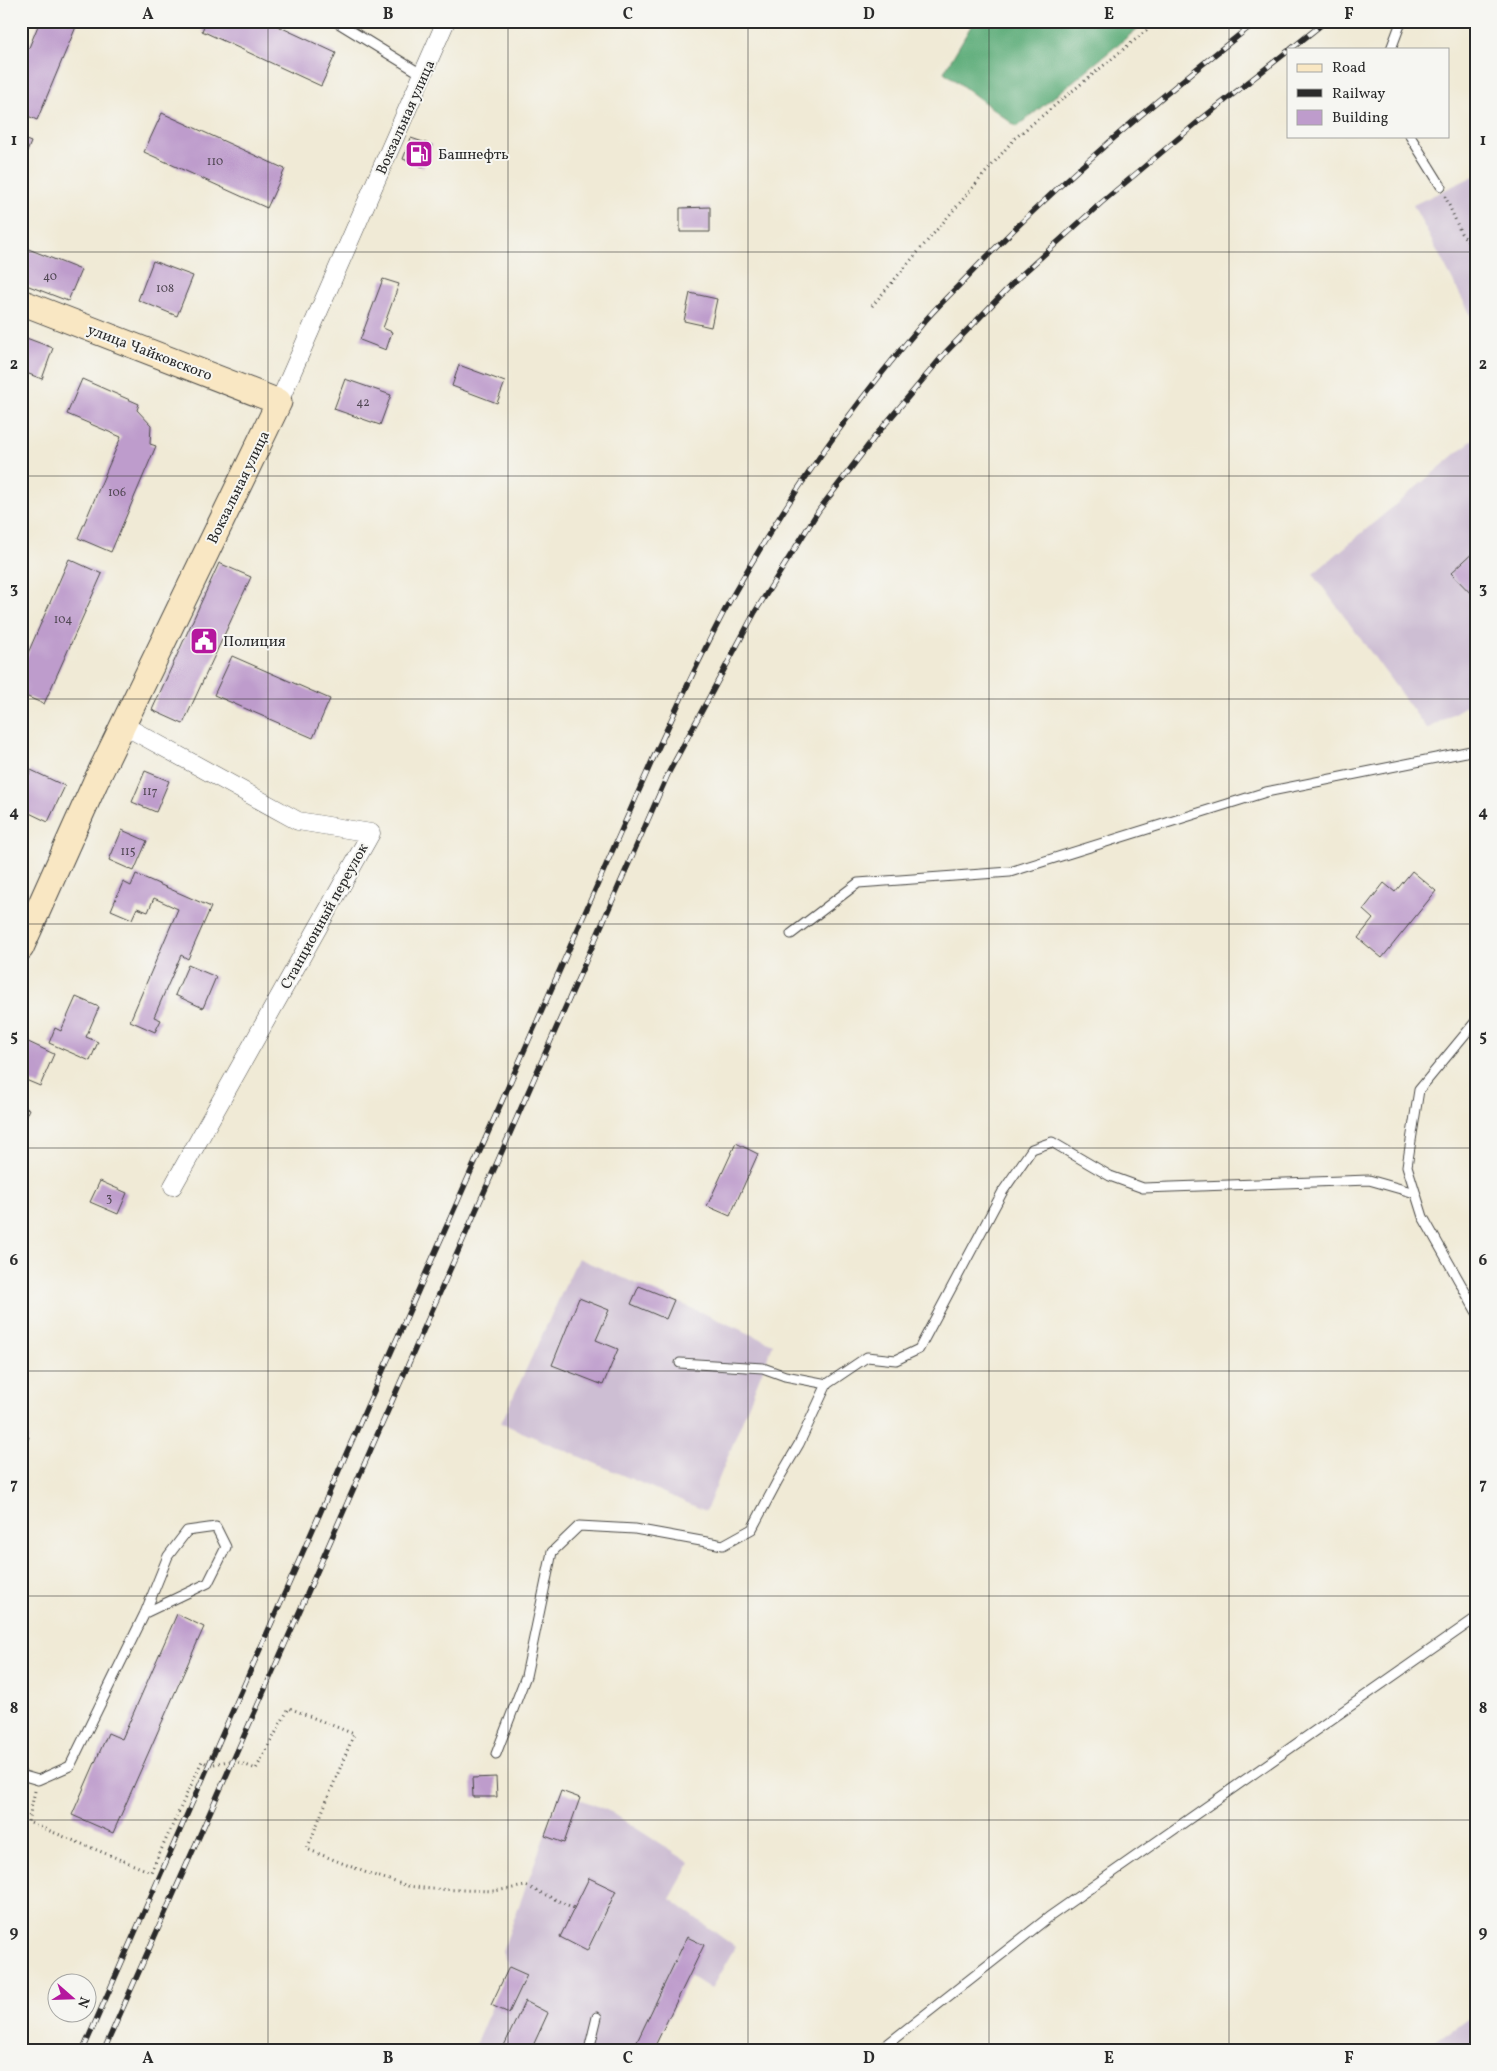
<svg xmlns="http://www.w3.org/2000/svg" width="1497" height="2071" viewBox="0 0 1497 2071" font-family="Vollkorn,serif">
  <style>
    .industrial { fill: #cdbed3 }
    .forest { fill: #5cac78; stroke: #446c52 }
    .building { fill: #be9ccc }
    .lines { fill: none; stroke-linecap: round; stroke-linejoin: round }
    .lane-casing { stroke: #494845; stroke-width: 11 }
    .street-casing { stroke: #494845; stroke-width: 19 }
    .secondary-casing { stroke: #494845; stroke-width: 27 }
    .path { stroke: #494845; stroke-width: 3; stroke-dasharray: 1 4; stroke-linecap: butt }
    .lane { stroke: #fff; stroke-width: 9 }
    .street { stroke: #fff; stroke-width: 18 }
    .secondary { stroke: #f9e7c3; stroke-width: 25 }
    .rail-casing { stroke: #2b2b2b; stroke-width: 5.5 }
    .rail { stroke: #f6f6f2; stroke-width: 4; stroke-dasharray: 11; stroke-linecap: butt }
    .grid { fill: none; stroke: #2b2b2b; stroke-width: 1; stroke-opacity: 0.55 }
    .labels { text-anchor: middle; stroke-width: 4; stroke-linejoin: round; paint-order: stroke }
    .number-label { font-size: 12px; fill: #504753 }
    .street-label { font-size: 15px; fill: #2b2b2b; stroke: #f6f6f2 }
    .poi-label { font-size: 15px; fill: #2b2b2b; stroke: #f6f6f2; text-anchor: start }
    .neatline { fill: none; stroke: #2b2b2b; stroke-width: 2 }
    .grid-label { font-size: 16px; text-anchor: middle; font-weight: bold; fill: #2b2b2b }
  </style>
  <rect width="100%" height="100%" fill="#f6f6f2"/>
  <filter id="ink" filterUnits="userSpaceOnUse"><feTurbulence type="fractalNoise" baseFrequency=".02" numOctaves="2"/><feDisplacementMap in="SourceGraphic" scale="10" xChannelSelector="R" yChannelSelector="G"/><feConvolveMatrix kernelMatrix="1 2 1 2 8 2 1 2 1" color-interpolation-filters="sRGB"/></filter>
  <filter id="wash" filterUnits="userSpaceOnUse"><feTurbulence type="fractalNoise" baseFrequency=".0096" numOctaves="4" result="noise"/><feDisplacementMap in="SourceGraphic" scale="20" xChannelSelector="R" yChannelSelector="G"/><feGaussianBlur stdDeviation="1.12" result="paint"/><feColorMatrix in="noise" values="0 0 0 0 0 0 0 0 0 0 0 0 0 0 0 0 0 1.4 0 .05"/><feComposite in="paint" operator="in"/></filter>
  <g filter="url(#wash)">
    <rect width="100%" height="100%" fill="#f0ead6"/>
    <g class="industrial">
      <polygon points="1476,175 1476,325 1413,205"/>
      <polygon points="1476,437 1476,700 1427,729 1313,574"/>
      <polygon points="578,1258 773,1344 706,1511 501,1423"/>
      <polygon points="561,1791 611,1812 690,1863 670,1899 735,1947 711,1989 689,1975 653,2050 477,2050 476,2043 509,1967 502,1952"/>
      <polygon points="1476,2013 1476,2050 1424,2050"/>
    </g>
    <polygon class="forest" points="974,21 1147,21 1017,127 944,72"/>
    <g id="blocks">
      <g class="building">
        <polygon points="40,21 78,22 37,120 21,113 21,67"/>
        <polygon points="206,21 267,21 336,53 321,86 202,31"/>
        <polygon points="162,113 285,169 267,208 144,152"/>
        <polygon points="21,138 31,142 21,167"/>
        <polygon points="411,138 432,145 423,167 403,159"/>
        <polygon points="710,207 710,232 680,232 680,208"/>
        <polygon points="21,246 81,270 68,301 21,283"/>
        <polygon points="153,261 193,276 177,316 138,300"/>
        <polygon points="383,279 399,284 383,328 392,332 386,350 360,340"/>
        <polygon points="690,293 717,299 711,327 684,321"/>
        <polygon points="21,336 53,348 42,379 21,371"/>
        <polygon points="459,365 505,382 497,403 452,386"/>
        <polygon points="82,379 139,404 137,410 151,425 150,444 156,446 111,552 78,538 121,437 67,414"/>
        <polygon points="345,379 391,395 380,425 334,409"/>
        <polygon points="1476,550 1476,599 1451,573"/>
        <polygon points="69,559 102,574 44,704 21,694 21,669"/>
        <polygon points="219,563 251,577 183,724 152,710"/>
        <polygon points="232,656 330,699 313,738 214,695"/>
        <polygon points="31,770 65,786 48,822 21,809 21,791"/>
        <polygon points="145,771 169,781 156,812 132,802"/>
        <polygon points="122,830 147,841 134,871 109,860"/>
        <polygon points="1412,871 1436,891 1382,958 1358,938 1373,919 1363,910 1384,883 1395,892"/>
        <polygon points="136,874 211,907 188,959 181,955 154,1017 161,1020 155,1032 130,1021 178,909 154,898 148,912 137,908 132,919 111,910 123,882 131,886"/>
        <polygon points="188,965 216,977 203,1008 175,995"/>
        <polygon points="76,997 99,1007 86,1037 98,1042 90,1061 49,1043 55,1028 61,1031"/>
        <polygon points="24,1040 54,1054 40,1086 21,1078 21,1046"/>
        <polygon points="21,1106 29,1109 21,1127"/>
        <polygon points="736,1143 758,1154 730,1216 707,1206"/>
        <polygon points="100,1181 127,1193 118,1214 90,1202"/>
        <polygon points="639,1286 674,1300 666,1319 631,1304"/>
        <polygon points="579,1298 609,1310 596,1340 618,1349 603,1385 552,1365"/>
        <polygon points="21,1434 29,1437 21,1455"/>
        <polygon points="177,1614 204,1627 113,1833 72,1815 108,1733 122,1739"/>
        <polygon points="496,1777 497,1797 473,1797 472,1778"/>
        <polygon points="561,1791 580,1798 564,1843 545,1836"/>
        <polygon points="589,1878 616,1891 587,1951 560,1937"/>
        <polygon points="687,1937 704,1945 653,2050 638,2050 634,2048"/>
        <polygon points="509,1967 527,1975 509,2013 491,2005"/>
        <polygon points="525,2001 548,2013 531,2050 502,2050"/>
      </g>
    </g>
  </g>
  <g filter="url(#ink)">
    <use href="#blocks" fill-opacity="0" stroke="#494845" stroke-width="1"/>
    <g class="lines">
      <defs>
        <g id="lane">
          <polyline points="335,21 423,75"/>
          <polyline points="1391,49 1400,25 1404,21"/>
          <polyline points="1410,136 1441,186"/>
          <polyline points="791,934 858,883 1010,872 1266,792 1476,750"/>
          <polyline points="1476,1021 1419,1090 1407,1166 1423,1217 1476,1311"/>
          <polyline points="680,1363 763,1368 785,1376 827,1384"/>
          <polyline points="496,1754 526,1676 552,1552 579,1526 635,1529 723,1545 752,1529 778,1480 799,1444 827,1384 867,1357 896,1360 919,1349 1003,1191 1032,1149 1052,1142 1110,1176 1143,1188 1369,1180 1415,1193"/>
          <polyline points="21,1775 38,1780 70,1766 145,1613 168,1556 187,1531 216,1527 226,1547 208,1583 145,1613"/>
          <polyline points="589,2050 597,2017"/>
          <polyline points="880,2050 1049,1917 1476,1618"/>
        </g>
        <g id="street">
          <polyline points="279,402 446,21"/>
          <polyline points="123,725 298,821 371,833 173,1186"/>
        </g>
        <polyline id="secondary" points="21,302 279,402 95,783 21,948"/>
      </defs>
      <use href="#lane" class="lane-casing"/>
      <use href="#street" class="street-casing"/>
      <use href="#secondary" class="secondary-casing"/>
      <g class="path">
        <polyline points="1445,196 1461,233 1476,251"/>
        <polyline points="872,306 1015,138 1158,21"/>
        <polyline points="35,1791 28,1822 151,1872 202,1761 209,1765 233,1760 256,1769 289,1708 354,1734 307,1849 367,1873 408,1886 431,1889 494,1891 526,1886 574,1908"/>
      </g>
      <use href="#lane" class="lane"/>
      <use href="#street" class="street"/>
      <use href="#secondary" class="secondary"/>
      <defs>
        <g id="rail">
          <polyline points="1291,49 1326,21"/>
          <path d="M83 2050 652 761C678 706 703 649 733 595 786 501 849 410 919 328 934 309 952 293 969 275 1058 182 1156 100 1257 21"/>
          <polyline points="104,2050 297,1617 669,772 755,612 819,510 877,434 946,352 1018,278 1101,203 1199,121 1288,51"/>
        </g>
      </defs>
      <use href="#rail" class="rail-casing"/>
      <use href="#rail" class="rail"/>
    </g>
  </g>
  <path class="grid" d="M268 21V2050M508 21V2050M748 21V2050M989 21V2050M1229 21V2050M21 252H1476M21 476H1476M21 699H1476M21 924H1476M21 1148H1476M21 1371H1476M21 1596H1476M21 1820H1476"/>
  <defs>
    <symbol id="fuel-square" viewBox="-11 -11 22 22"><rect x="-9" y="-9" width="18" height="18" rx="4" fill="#b5179e" stroke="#f6f6f2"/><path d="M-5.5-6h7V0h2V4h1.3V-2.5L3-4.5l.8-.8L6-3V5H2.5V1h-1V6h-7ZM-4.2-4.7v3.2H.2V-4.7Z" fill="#fff"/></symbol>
    <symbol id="civic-square" viewBox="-11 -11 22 22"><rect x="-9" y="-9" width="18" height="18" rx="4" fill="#b5179e" stroke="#f6f6f2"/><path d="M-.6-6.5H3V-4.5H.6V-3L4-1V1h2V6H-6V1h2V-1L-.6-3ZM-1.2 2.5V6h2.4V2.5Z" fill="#fff"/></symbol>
  </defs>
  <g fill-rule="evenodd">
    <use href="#fuel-square" x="403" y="138" width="32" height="32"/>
    <use href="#civic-square" x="188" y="625" width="32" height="32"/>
  </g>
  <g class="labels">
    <g class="number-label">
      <text x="215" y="165">110</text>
      <text x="50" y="280">40</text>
      <text x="165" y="292">108</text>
      <text x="363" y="406">42</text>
      <text x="117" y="496">106</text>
      <text x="63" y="623">104</text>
      <text x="150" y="795">117</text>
      <text x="128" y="855">115</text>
      <text x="109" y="1202">3</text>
    </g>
    <g class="street-label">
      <text transform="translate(405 117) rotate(-66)" y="5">Вокзальная улица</text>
      <text transform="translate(150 352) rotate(21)" y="5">улица Чайковского</text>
      <text transform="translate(238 487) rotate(-64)" y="5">Вокзальная улица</text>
      <text transform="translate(324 916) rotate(-61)" y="5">Станционный переулок</text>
    </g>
    <g class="poi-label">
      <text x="438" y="159">Башнефть</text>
      <text x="223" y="646">Полиция</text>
    </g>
  </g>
  <rect width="1497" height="2071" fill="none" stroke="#f6f6f2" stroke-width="55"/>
  <rect x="1287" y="48" width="162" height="90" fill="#f6f6f2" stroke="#a5a5a2"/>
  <rect x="1297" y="64" width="25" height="8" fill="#f9e7c3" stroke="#a5a5a2"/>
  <text x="1332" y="72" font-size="15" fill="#2b2b2b">Road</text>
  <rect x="1297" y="89" width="25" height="8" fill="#2b2b2b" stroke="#a5a5a2"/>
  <text x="1332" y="98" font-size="15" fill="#2b2b2b">Railway</text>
  <rect x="1297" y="110" width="25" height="15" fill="#be9ccc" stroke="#a5a5a2"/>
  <text x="1332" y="122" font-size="15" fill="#2b2b2b">Building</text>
  <g transform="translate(72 1998) rotate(110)"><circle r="24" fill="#f6f6f2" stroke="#a5a5a2"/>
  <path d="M0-4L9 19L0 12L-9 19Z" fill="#b5179e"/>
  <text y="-8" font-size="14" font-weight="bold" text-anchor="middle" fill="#2b2b2b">N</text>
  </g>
  <rect x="28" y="28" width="1442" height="2016" class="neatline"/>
  <g class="grid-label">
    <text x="148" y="19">A</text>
    <text x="388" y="19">B</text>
    <text x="628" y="19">C</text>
    <text x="869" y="19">D</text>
    <text x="1109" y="19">E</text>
    <text x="1349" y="19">F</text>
    <text x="14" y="145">1</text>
    <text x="1483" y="145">1</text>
    <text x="14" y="369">2</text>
    <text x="1483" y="369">2</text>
    <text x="14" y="593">3</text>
    <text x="1483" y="593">3</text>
    <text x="14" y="817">4</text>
    <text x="1483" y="817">4</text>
    <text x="14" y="1041">5</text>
    <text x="1483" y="1041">5</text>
    <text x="14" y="1265">6</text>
    <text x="1483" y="1265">6</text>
    <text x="14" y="1489">7</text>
    <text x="1483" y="1489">7</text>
    <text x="14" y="1713">8</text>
    <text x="1483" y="1713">8</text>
    <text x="14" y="1937">9</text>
    <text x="1483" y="1937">9</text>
    <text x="148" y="2063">A</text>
    <text x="388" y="2063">B</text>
    <text x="628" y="2063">C</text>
    <text x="869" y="2063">D</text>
    <text x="1109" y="2063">E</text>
    <text x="1349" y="2063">F</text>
  </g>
</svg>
